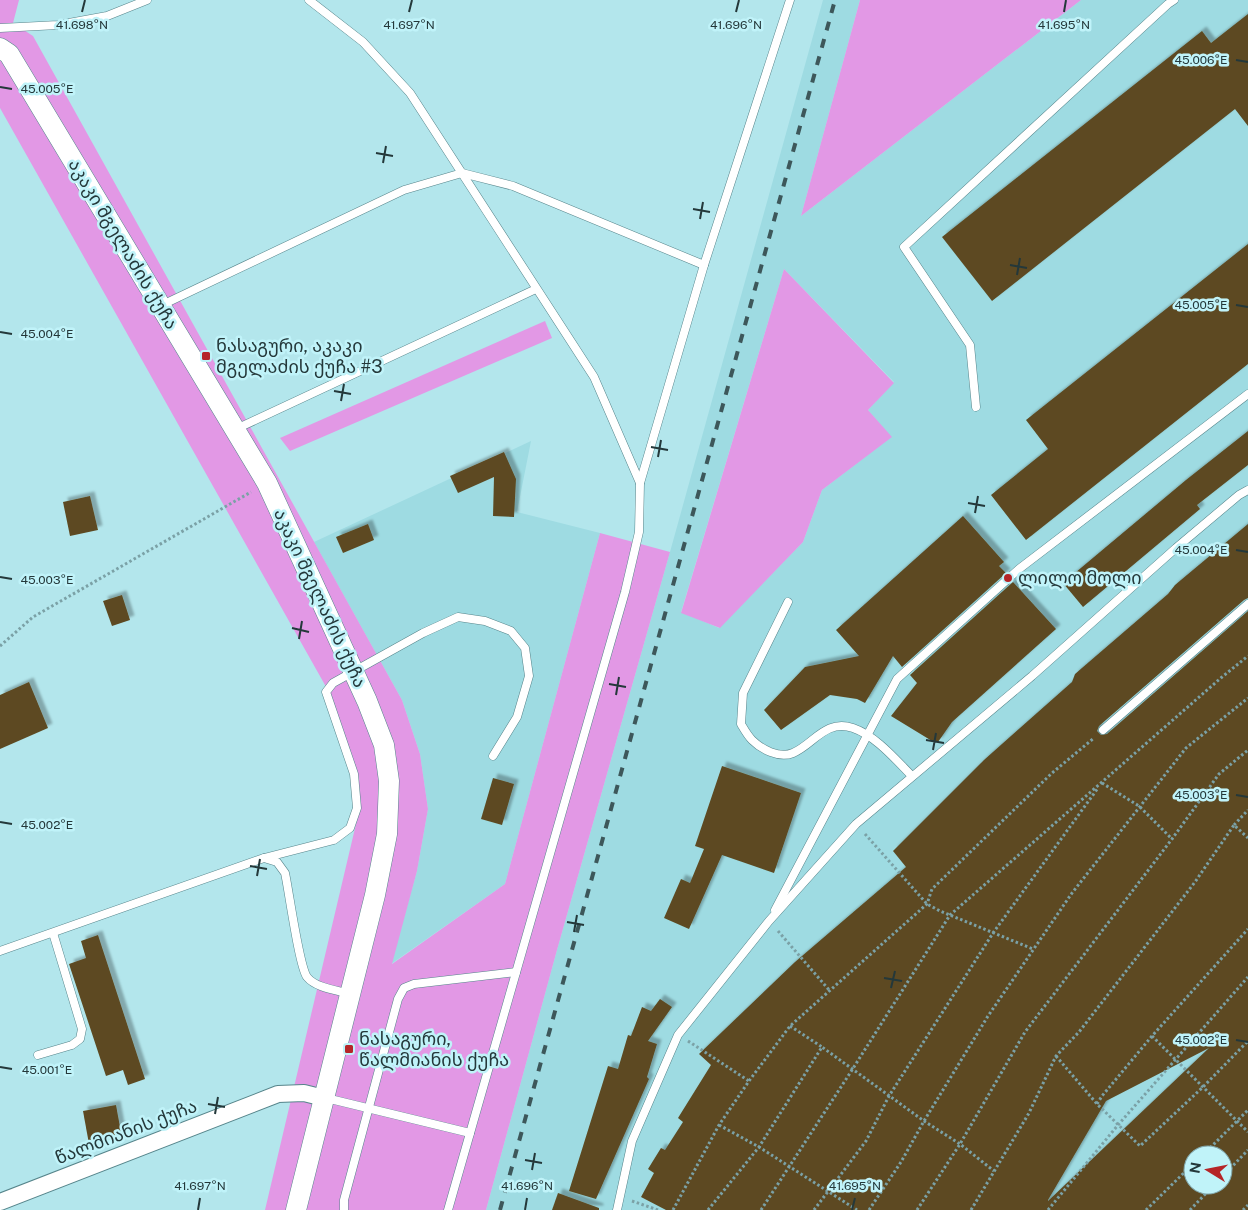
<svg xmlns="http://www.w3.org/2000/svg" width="1248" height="1210" viewBox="0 0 1248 1210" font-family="'Public Sans','Noto Sans Georgian',sans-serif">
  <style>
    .built { fill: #9edbe2; fill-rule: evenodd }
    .green { fill: #e298e5 }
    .building { fill: #5d4a21; fill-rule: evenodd; filter: url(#shadow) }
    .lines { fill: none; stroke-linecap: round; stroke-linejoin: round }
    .service-casing { stroke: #56858b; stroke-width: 9 }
    .minor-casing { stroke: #56858b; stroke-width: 18 }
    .tertiary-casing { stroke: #56858b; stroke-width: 21 }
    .path { stroke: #7ba1a6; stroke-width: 3; stroke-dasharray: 2.5 2.5; stroke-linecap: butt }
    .service { stroke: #fff; stroke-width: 8 }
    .minor { stroke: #fff; stroke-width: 16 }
    .tertiary { stroke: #fff; stroke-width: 20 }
    .rail { stroke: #3d575a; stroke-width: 4; stroke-dasharray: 9 9; stroke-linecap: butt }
    .ticks { fill: none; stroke: #24383a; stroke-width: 2 }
    .poi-dot { fill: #b52528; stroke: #c0f3f9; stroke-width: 2 }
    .labels { text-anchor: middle; stroke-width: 5; stroke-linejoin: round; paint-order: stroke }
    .street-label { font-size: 18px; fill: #24383a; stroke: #c0f3f9 }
    .poi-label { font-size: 18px; fill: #24383a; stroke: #c0f3f9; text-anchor: start }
    .ticks-label { font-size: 12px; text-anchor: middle; fill: #24383a; stroke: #c0f3f9; stroke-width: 5; stroke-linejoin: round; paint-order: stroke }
  </style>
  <defs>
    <filter id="shadow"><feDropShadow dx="4.5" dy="-4.5" stdDeviation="1" flood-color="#0004"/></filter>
  </defs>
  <rect width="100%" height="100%" fill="#b3e6ec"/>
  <g class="built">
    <path d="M823 0H860L801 216 1081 0H1248V1210H486L557 950 670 552ZM784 269 894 382 868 410 891 437 822 490 803 542 719 628 681 612ZM1193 1155H1223V1185H1193Z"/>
    <polygon points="531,441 517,512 600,533 505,884 391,964 417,871 428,809 420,754 402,700 314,542"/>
  </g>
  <g class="green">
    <polygon points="0,0 19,0 13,23 33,36 402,700 420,754 428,809 417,871 392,964 505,884 600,533 670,552 557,950 486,1210 265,1210 360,807 354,766 325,685 0,108"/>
    <polygon points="860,0 1081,0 801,216"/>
    <polygon points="784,269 894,383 868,410 892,437 822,490 803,542 720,628 681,613"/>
    <polygon points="545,321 552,338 290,451 280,438"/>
  </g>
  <g class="building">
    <polygon points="1248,14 1248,126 1235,109 992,301 942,237 1202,31 1211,43"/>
    <polygon points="1248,244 1248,364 1026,540 991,495 1048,449 1026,420"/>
    <polygon points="1248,431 1248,465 1197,505 1200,509 1083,607 1063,583 1186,480"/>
    <polygon points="504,452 516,479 514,517 493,516 494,477 458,493 450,476"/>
    <polygon points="90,496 98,530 70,536 63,502"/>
    <polygon points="963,516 1004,562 999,566 1006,573 902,667 893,656 865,703 857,699 830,695 781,730 764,710 805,667 859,656 836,630"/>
    <polygon points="368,524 374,540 343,553 336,537"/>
    <path d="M1248 524V598L1244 600 1099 726 1097 731 1101 735 1107 734 1248 611V1210H666L641 1197 654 1173 648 1169 661 1148 665 1150 683 1122 678 1118 711 1065 699 1054 795 962 906 867 893 851 984 760 1072 682 1075 674 1168 594 1175 585ZM1209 1048 1048 1201V1200L1106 1101ZM1193 1155H1223V1185H1193Z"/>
    <polygon points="1013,582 1056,629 952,722 938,742 932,741 891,716 917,683 910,675"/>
    <polygon points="122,595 130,620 112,626 103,601"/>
    <polygon points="29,682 48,728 0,749 0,695"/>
    <polygon points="722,766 801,793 774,873 722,855 689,929 664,918 681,879 690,883 704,849 695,846"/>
    <polygon points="493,778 514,784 502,825 481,819"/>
    <polygon points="98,935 145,1079 128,1085 123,1070 106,1076 69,964 86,958 81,941"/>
    <polygon points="660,999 672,1007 648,1041 657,1044 647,1077 649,1079 596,1199 569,1191 608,1066 618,1069 628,1035 631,1036 642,1007 651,1011"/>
    <polygon points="116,1105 122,1138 89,1144 83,1111"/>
    <polygon points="558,1193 599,1208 599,1210 552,1210"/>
  </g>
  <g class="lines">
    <defs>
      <g id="service">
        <polyline points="309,0 363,42 410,93 594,377 640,483 639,532 625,592 448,1210"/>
        <polyline points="0,28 58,25 107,16 147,0"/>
        <polyline points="162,305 404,190 462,173 513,186 704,265"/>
        <polyline points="976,407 970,345 904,247 1168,4 1174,0"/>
        <polyline points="236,429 536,289"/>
        <polyline points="640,483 704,265 790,0"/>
        <path d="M788 602 743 693 741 724C744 729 747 735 752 740 761 749 779 759 793 753 814 744 825 719 853 728 876 736 895 759 912 776"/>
        <polyline points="1103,730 1248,604"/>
        <polyline points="264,858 334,840 350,828 357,808 354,774 326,692 333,683 423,633 458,617 485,621 511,631 525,648 529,676 517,717 493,756"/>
        <polyline points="775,910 897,679 1019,569 1248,394"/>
        <path d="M0 951 264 858 277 862 285 873C289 891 299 966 307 977 316 988 336 990 350 994"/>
        <polyline points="38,1055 72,1045 80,1039 82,1029 53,933"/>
        <polyline points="326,1098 470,1133"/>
        <polyline points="344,1210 344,1200 398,999 404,988 414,984 516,972"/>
        <polyline points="617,1210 632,1141 678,1035 769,921 856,824 1032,676 1176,548 1239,495 1248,490"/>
      </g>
      <polyline id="minor" points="0,1202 278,1094 304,1093 324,1098"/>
      <polyline id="tertiary" points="0,48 9,54 267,483 367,701 384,745 389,781 387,834 375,895 296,1210"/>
    </defs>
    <use href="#service" class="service-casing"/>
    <use href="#minor" class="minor-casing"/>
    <use href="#tertiary" class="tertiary-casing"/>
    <g class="path">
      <polyline points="0,646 33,617 251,492"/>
      <polyline points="1102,783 1139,806 1172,839"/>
      <polyline points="1234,825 1248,810"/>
      <polyline points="865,834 927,904 940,911 1033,949"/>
      <polyline points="778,931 830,991"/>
      <polyline points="790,1026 822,1047"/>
      <polyline points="1152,1036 1248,1132"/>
      <polyline points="688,1041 749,1081"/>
      <polyline points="1056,1056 1097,1104 1140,1146 1203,1087 1248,1041"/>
      <polyline points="1097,1104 1102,1096 1152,1036 1248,929"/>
      <polyline points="719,1125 759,1147 857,1210"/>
      <polyline points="1203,1155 1248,1110"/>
      <polyline points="1223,1176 1248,1150"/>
      <polyline points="632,1201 658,1210"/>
      <polyline points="673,1210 719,1125 749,1081 790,1026 927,904 932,889 1052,773 1094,738"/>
      <polyline points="708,1210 759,1147 822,1047 924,1121 960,1144 994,1171"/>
      <polyline points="761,1210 852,1070 950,915 1222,677 1248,656"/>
      <polyline points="814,1210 866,1141 889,1096 993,933 1098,788"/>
      <polyline points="869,1210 901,1162 924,1121 988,1016 1072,893 1186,748 1248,698"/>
      <polyline points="917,1210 960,1144 1025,1032 1172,839 1219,774 1248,750"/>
      <polyline points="971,1210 1029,1113 1056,1056 1079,1032 1195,882 1234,825 1248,838"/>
      <polyline points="1048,1210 1118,1125 1248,977"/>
      <polyline points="1146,1210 1193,1164"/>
      <polyline points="1190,1210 1214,1185"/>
      <polyline points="1243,1210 1248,1205"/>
    </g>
    <use href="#service" class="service"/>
    <use href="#minor" class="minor"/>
    <use href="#tertiary" class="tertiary"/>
    <polyline class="rail" points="500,1210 835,0"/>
  </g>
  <path class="ticks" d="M82 12 85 0M409 12 412 0M736 12 739 0M1064 12 1066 0M1236 60 1248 62M0 87 12 89M376 153 393 156M383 163 386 146M693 209 710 212M700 219 703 202M1010 265 1027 268M1017 275 1020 258M1236 305 1248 307M0 332 12 334M334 391 351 394M341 401 344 384M651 447 668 450M658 457 661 440M968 503 985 506M975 513 978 496M1236 550 1248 552M0 577 12 579M292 628 309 632M299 639 302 621M609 684 626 687M616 695 619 677M926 740 944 743M933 750 936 733M1236 795 1248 797M0 822 12 824M250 866 267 869M257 876 260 859M567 922 584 925M574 932 577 915M884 978 902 981M891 988 895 971M1236 1040 1248 1042M0 1067 12 1069M208 1104 225 1107M215 1114 218 1097M525 1160 542 1163M532 1170 535 1153M198 1210 200 1198M525 1210 527 1198M852 1210 855 1198"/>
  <g class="poi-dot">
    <rect x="201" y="351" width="10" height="10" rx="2.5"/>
    <circle cx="1008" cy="578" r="5"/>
    <rect x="344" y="1044" width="10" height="10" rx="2.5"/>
  </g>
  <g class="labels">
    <g class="street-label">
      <text transform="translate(123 244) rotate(59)" y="6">აკაკი მგელაძის ქუჩა</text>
      <text transform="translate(320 598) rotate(65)" y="6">აკაკი მგელაძის ქუჩა</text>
      <text transform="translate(126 1132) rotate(-21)" y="6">წალმიანის ქუჩა</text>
    </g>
    <g class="poi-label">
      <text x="216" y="352">ნასაგური, აკაკი<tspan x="216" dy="21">მგელაძის ქუჩა #3</tspan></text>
      <text x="1018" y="584">ლილო მოლი</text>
      <text x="359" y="1045">ნასაგური,<tspan x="359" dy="21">წალმიანის ქუჩა</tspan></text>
    </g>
  </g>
  <g class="ticks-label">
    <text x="1064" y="29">41.695°N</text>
    <text x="82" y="29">41.698°N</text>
    <text x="409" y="29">41.697°N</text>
    <text x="736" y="29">41.696°N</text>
    <text x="1201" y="64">45.006°E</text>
    <text x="47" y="93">45.005°E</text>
    <text x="1201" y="309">45.005°E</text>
    <text x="47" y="338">45.004°E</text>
    <text x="1201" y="554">45.004°E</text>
    <text x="47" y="584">45.003°E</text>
    <text x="1201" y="799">45.003°E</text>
    <text x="47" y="829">45.002°E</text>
    <text x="1201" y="1044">45.002°E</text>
    <text x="47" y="1074">45.001°E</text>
    <text x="200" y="1190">41.697°N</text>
    <text x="527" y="1190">41.696°N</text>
    <text x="855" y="1190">41.695°N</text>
  </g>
  <g transform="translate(1208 1170) rotate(280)"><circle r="24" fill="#c0f3f9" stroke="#82a8ad"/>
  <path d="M0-4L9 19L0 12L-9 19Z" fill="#b52528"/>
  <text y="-8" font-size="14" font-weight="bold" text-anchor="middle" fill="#24383a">N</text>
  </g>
</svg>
